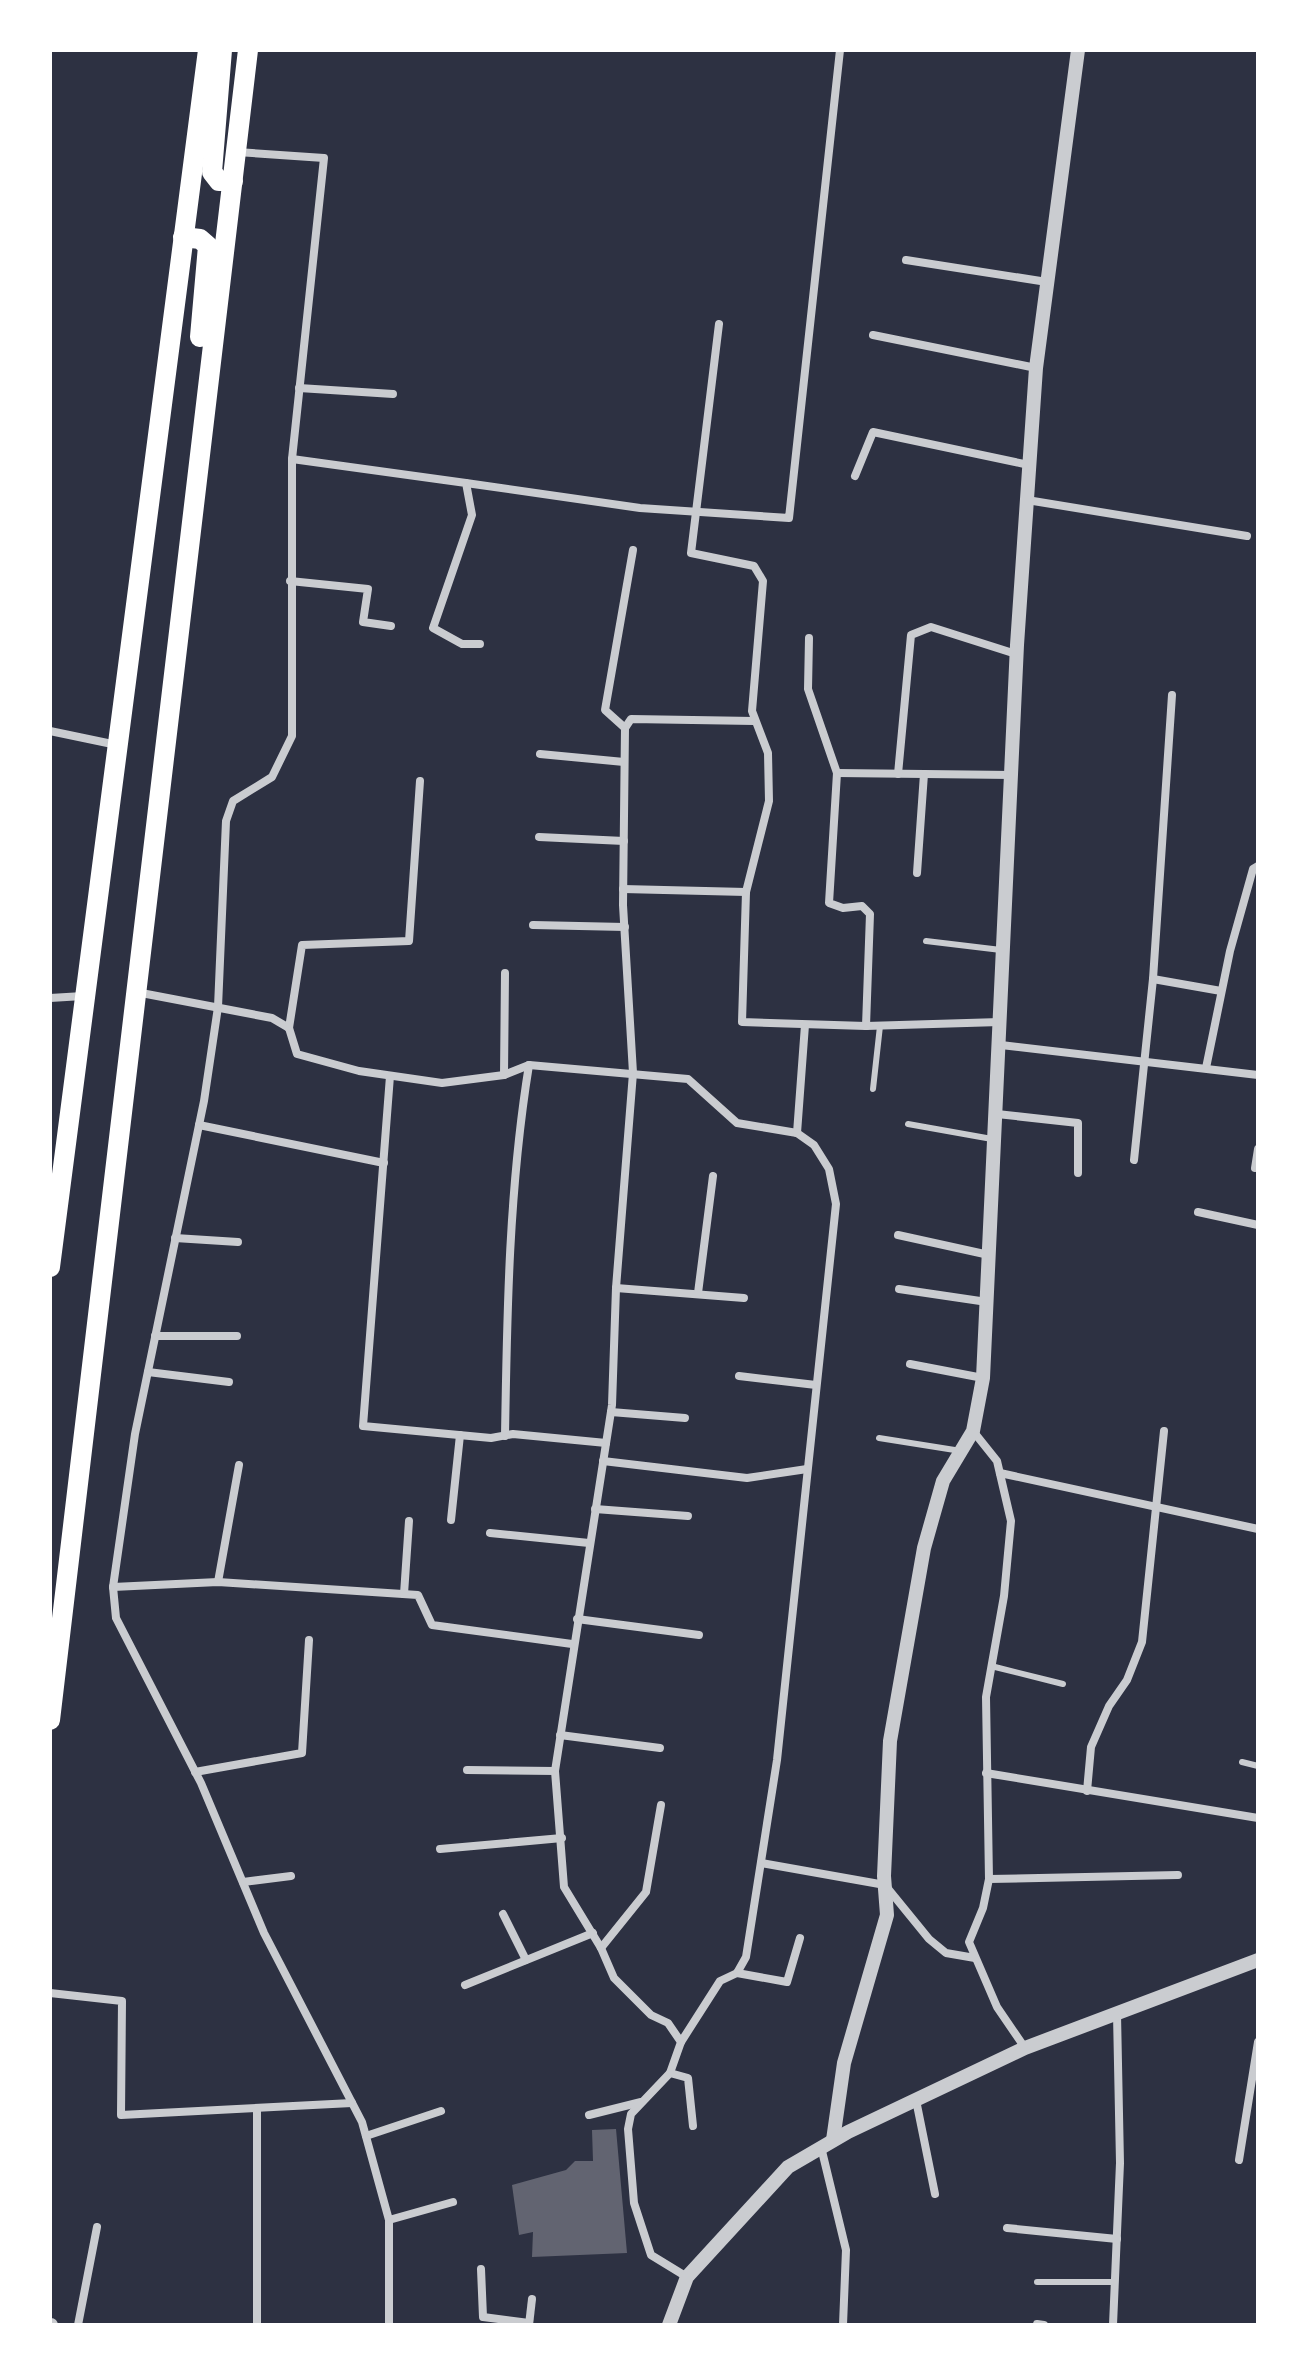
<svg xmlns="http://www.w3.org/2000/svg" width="1308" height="2375" viewBox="0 0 1308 2375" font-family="'Open Sans',sans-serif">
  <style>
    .building { fill: #626471 }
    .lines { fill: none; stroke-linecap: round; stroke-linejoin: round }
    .service { stroke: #caccd0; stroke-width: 6 }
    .minor { stroke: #caccd0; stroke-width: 8 }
    .tertiary { stroke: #caccd0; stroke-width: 14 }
    .primary { stroke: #fff; stroke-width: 20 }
  </style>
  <rect width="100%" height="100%" fill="#2d3142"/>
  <polygon class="building" points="616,2129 627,2253 532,2257 533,2232 519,2235 512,2185 566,2170 575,2161 593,2161 592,2130"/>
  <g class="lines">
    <g class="service">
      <polyline points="926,941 1001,950"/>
      <polyline points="873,1089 880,1026"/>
      <polyline points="908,1124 992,1139"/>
      <polyline points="879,1438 961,1451"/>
      <polyline points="991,1666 1063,1684"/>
      <polyline points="1242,1762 1258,1766"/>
      <polyline points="1037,2282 1115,2282"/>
    </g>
    <g class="minor">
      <polyline points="237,152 324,158 292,459 292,736 272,777 233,801 226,821 218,1007 204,1101 135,1434 113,1587 116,1618 201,1783 264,1933 362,2122 389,2220 389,2325"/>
      <polyline points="906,260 1047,282"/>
      <polyline points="719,324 691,553 754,566 763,581 752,711 768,753 769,801 746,892 742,1022 866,1026 1000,1022"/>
      <polyline points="873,335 1036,368"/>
      <polyline points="299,388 393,394"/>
      <polyline points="292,459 466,483 472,515 433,628 462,644 480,644"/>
      <polyline points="855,476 873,432 1029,465"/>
      <polyline points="466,483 640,508 789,518 840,50"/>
      <polyline points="1027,500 1247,536"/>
      <polyline points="290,581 368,589 363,622 391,626"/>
      <polyline points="809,638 808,689 837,773 829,903 843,908 862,906 870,914 866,1026"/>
      <polyline points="625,728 623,905 633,1073 616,1288 612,1405 555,1771 564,1887 601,1948 614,1978 651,2015 668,2023 681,2042 670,2073 631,2114 628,2129 634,2203 651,2255 687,2277"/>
      <polyline points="625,728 605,710 633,550"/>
      <polyline points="625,728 631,719 754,721"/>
      <polyline points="50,731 117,745"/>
      <polyline points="540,754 624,762"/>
      <polyline points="837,773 1012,775"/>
      <polyline points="898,774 911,635 931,627 1016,654"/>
      <polyline points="539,837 624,841"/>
      <polyline points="917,873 924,774"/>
      <polyline points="623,889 746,892"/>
      <polyline points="533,925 625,927"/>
      <polyline points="1153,979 1221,991"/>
      <polyline points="136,992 272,1018 289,1028 297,1054 359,1071 442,1083 504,1075 529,1065 688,1079 737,1123 797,1133 814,1145 829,1169 836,1204 777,1760 746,1957 737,1973 720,1981 681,2042"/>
      <polyline points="50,998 83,996"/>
      <polyline points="289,1028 302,945 409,941 420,781"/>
      <polyline points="1001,1045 1258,1075"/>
      <polyline points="1206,1068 1230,951 1253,869 1258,866"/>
      <polyline points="504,1075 505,973"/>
      <polyline points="390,1076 363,1426 491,1438 513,1434 606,1443"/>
      <polyline points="997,1114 1078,1123 1078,1173"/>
      <polyline points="199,1125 384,1163"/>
      <polyline points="797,1133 805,1025"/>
      <polyline points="1134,1160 1153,979 1172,695"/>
      <polyline points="1255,1168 1258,1149"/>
      <polyline points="1198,1212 1258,1225"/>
      <polyline points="898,1235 989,1255"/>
      <polyline points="175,1238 238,1242"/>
      <polyline points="616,1288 744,1298"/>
      <polyline points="899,1289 987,1302"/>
      <polyline points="698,1293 713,1176"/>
      <polyline points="155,1336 237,1336"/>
      <polyline points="910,1364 983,1378"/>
      <polyline points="148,1372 229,1382"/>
      <polyline points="739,1376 816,1385"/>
      <polyline points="611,1412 685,1418"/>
      <polyline points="973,1431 997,1461 1011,1521 1004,1596 986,1697 989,1879 983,1908 969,1942 997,2007 1025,2048"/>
      <path d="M505 1436C507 1311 509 1188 529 1065"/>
      <polyline points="603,1461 747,1478 807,1469"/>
      <polyline points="1000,1473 1258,1529"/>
      <polyline points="595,1509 688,1516"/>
      <polyline points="451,1520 460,1435"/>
      <polyline points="490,1533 589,1543"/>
      <polyline points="218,1582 239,1465"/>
      <polyline points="113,1587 218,1582 418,1595 432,1625 572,1644"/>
      <polyline points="404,1594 409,1521"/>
      <polyline points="577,1619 699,1635"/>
      <polyline points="560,1735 660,1748"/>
      <polyline points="467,1770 555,1771"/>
      <polyline points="195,1772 302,1753 309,1640"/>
      <polyline points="986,1773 1258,1818"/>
      <polyline points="1087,1791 1091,1747 1109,1706 1127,1680 1142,1642 1164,1431"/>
      <polyline points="440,1849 562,1838"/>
      <polyline points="761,1863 885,1885 929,1939 946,1953 975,1958"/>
      <polyline points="989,1879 1178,1875"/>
      <polyline points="243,1882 291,1876"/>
      <polyline points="503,1914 526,1960"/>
      <polyline points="601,1948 646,1892 661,1805"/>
      <polyline points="737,1973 787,1982 800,1938"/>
      <polyline points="465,1985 593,1933"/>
      <polyline points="50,1993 122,2001 121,2115 352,2103"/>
      <polyline points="670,2073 688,2078 693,2126"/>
      <polyline points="916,2100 935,2194"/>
      <polyline points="257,2109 257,2325"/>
      <polyline points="589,2115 641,2102"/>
      <polyline points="366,2136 441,2111"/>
      <polyline points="821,2147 846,2250 843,2325"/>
      <polyline points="1239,2160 1258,2042"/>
      <polyline points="389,2220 453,2202"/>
      <polyline points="1007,2228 1117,2239"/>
      <polyline points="481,2269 483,2317 529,2323"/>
      <polyline points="1037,2324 1044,2325"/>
      <polyline points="78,2325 97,2227"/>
      <polyline points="529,2325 532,2299"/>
      <polyline points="1113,2325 1120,2163 1117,2014"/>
    </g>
    <g class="tertiary">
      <polyline points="833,2140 844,2063 887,1915 884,1876 890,1741 924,1548 943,1481 973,1431 983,1378 1017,645 1036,368 1078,50"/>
      <polyline points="50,2325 51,2325"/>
      <polyline points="669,2325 687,2277 788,2167 848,2132 1025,2048 1258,1960"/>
    </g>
    <g class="primary">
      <polyline points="222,50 212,172 219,181 233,181"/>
      <polyline points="183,237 200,239 208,246 200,337"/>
      <polyline points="50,1267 208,50"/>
      <polyline points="50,1720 248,50"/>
    </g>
  </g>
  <rect width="1308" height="2375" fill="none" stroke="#ffffff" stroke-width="104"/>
</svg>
